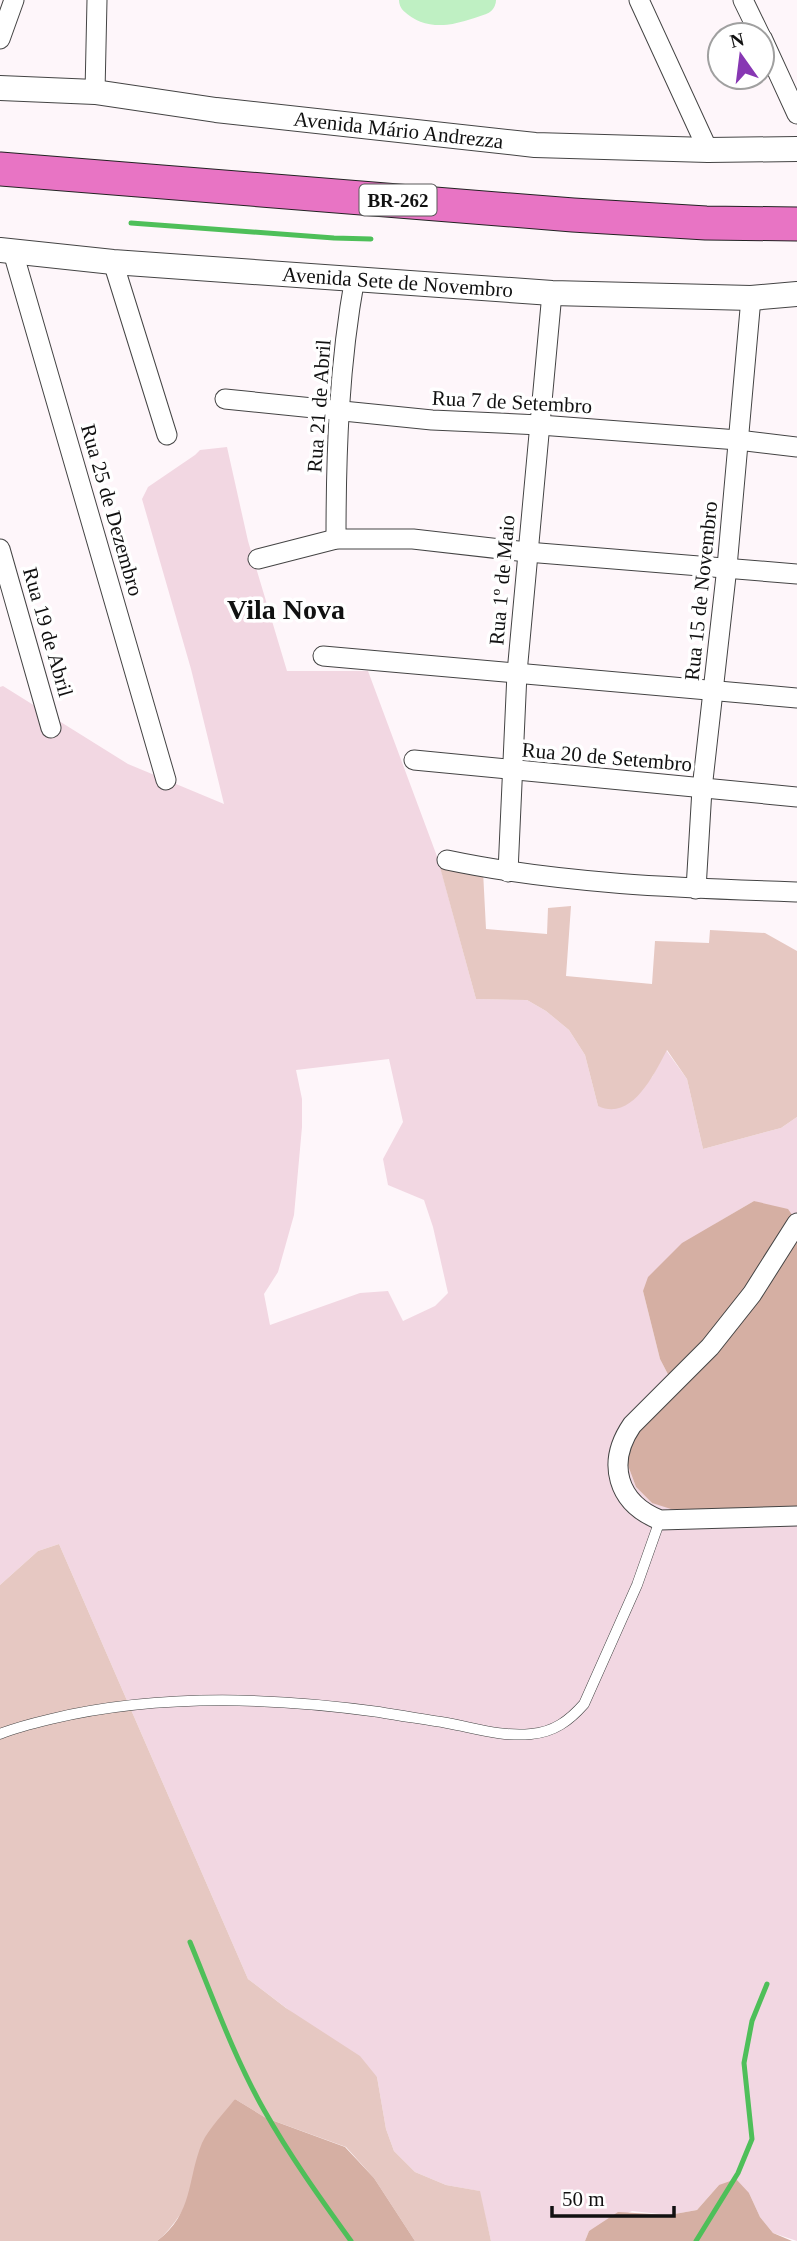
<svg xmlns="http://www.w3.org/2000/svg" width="797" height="2241" viewBox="0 0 797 2241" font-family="Georgia,serif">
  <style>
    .farmland { fill: #f2d7e2; fill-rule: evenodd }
    .green { fill: #e6c8c2 }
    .forest { fill: #d5afa3 }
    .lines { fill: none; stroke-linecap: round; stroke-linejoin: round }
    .stream { stroke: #4ebf59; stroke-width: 5 }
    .river { stroke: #bff0c3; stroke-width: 30 }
    .service-casing { stroke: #444; stroke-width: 11 }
    .minor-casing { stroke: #444; stroke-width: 21 }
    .tertiary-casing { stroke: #444; stroke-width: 26 }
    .trunk-casing { stroke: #222; stroke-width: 35 }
    .service { stroke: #fff; stroke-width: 10 }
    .minor { stroke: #fff; stroke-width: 19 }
    .tertiary { stroke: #fff; stroke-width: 24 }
    .trunk { stroke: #e874c4; stroke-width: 33 }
    .labels { text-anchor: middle; stroke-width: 7; stroke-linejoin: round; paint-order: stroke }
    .shield { fill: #fff; stroke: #585858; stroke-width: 2 }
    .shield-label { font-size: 19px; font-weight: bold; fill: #111 }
    .street-label { font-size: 21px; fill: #111; stroke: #fff }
    .district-label { font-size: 28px; font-weight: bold; fill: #111; stroke: #fff }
  </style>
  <rect width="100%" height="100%" fill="#fef6fa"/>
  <path class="farmland" d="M227 447 248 541 287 671H368L438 859 476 999 527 1000 546 1011 569 1030 585 1055 598 1106 652 1077 666 1050 687 1079 703 1149 781 1128 797 1117V1217L754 1201 715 1224 643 1291 660 1359 673 1384 626 1460 636 1487 652 1503 797 1510V2241L773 2233 760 2217 749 2193 719 2185 697 2210 669 2215 632 2211 589 2231 585 2241H491L479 2191 446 2185 415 2172 394 2151 386 2129 377 2077 248 1979 59 1544 38 1551 0 1585V687L3 686 128 764 224 804 191 669 142 499 148 487 195 455 200 450ZM389 1059 403 1122 383 1159 388 1185 424 1200 433 1227 448 1293 435 1306 403 1321 388 1291 360 1293 270 1325 264 1294 278 1272 294 1215 302 1127V1099L296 1070Z"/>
  <g class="green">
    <path d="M438 860 483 871 486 929 547 934 548 908 571 906 566 976 652 984 655 941 709 943 710 930 765 933 797 951V1117L781 1128 703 1149 687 1079 667 1050C654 1074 632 1122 598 1106L585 1055 569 1030 546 1011 527 1000 476 999Z"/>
    <path d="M59 1544 248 1979 286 2008 360 2056 377 2077 386 2129 394 2151 415 2172 446 2185 480 2191 491 2241H415L374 2178 346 2147 266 2118 235 2099C217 2138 190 2216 157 2241H0V1585L38 1551Z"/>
  </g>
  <g class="forest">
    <polygon points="754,1201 788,1209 795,1219 797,1217 797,1510 705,1513 671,1509 652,1503 636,1487 626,1460 637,1417 673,1384 660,1359 643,1291 648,1277 682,1243"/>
    <path d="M235 2099 266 2118 345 2147 374 2178 415 2241H157C194 2213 187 2179 202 2143 209 2128 225 2112 235 2099Z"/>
    <polygon points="736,2179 749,2193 760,2217 773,2233 792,2241 585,2241 589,2231 618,2212 669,2215 697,2210 719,2185"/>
  </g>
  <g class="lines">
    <g class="stream">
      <polyline points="131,223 334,238 371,239"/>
      <path d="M190 1942C213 1998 234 2057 264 2110 290 2156 320 2198 351 2241"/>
      <polyline points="696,2241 738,2173 752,2139 744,2063 752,2021 767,1984"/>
    </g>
    <path class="river" d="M414 0C433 18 459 8 481 0"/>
    <defs>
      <path id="service" d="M0 1734C17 1727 34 1723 51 1719 156 1694 272 1697 379 1712 401 1716 424 1719 447 1723 475 1728 502 1737 531 1734 554 1732 569 1721 584 1704L637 1585 660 1520"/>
      <g id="minor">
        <polyline points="639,0 708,150"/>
        <polyline points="743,0 760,35"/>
        <polyline points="762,38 797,114"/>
        <polyline points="0,39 14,0"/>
        <polyline points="95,92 97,0"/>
        <polyline points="13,252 166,780"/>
        <polyline points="113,262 167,435"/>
        <polyline points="225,399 432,420 540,425 738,440 797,447"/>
        <path d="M336 539C336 451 339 364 355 277"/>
        <polyline points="0,549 51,728"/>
        <polyline points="258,559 336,539 413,539 527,552 797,574"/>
        <polyline points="323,656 797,698"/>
        <polyline points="414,760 797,797"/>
        <path d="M447 860C561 884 680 888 797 892"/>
        <polyline points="508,872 517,673 552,293"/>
        <polyline points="696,889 702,789 727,567 751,298"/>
        <path d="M797 1223 752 1294 710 1347 632 1425C606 1463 617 1503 660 1520L797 1516"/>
      </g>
      <g id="tertiary">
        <path id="s1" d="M0 88 95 92 216 110 535 145 708 150 797 149"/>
        <path id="s2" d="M0 250 113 262 552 293 751 298 797 294"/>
      </g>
      <polyline id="trunk" points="0,169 573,215 706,223 797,224"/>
    </defs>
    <use href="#service" class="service-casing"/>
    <use href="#minor" class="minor-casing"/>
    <use href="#tertiary" class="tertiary-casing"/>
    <use href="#trunk" class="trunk-casing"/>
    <use href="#service" class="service"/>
    <use href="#minor" class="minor"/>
    <use href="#tertiary" class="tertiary"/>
    <use href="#trunk" class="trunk"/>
  </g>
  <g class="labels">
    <rect class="shield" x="359.5" y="184.5" width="77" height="31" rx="5"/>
    <g class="shield-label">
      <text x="398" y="207">BR-262</text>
    </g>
    <g class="street-label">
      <text dy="7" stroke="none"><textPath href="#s1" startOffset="401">Avenida Mário Andrezza</textPath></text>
      <text dy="7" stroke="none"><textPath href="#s2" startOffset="399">Avenida Sete de Novembro</textPath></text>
      <text transform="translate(512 402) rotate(3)" y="7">Rua 7 de Setembro</text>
      <text transform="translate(319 406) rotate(-86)" y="7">Rua 21 de Abril</text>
      <text transform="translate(112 510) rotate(74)" y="7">Rua 25 de Dezembro</text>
      <text transform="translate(502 580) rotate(-85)" y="7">Rua 1º de Maio</text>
      <text transform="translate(701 591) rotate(-84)" y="7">Rua 15 de Novembro</text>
      <text transform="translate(48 632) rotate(74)" y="7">Rua 19 de Abril</text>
      <text transform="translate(607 757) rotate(5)" y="7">Rua 20 de Setembro</text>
    </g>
    <g class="district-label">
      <text x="286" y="619">Vila Nova</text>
    </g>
  </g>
  <g transform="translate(741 56) rotate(346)"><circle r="33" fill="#ffffff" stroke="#a0a0a0" stroke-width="2"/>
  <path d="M0-5L12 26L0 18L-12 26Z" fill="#8737b3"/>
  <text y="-10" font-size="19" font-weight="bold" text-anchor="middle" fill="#111111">N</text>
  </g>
  <path d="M552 2206v10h122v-10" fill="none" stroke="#111111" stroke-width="3.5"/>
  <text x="562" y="2206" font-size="21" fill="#111111" stroke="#ffffff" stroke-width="5" paint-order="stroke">50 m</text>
</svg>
